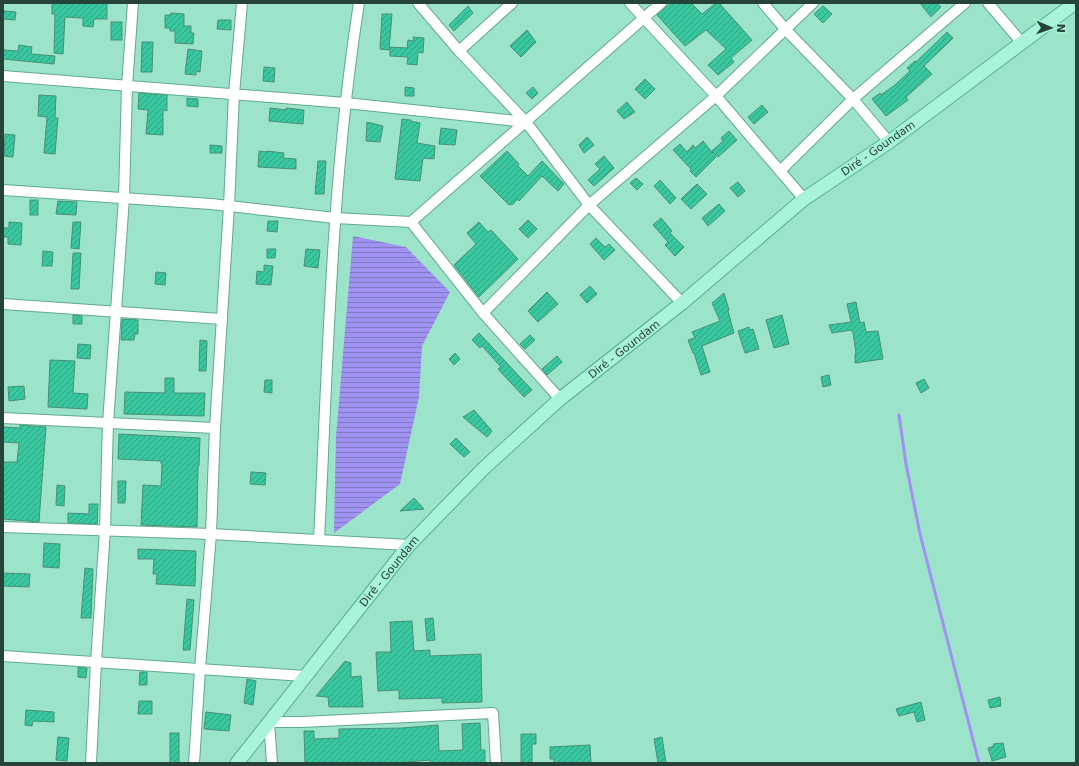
<svg xmlns="http://www.w3.org/2000/svg" width="1079" height="766" viewBox="0 0 1079 766" font-family="'DejaVu Sans',sans-serif">
  <style>
    .water { fill: url(#water-rules) }
    .lines { fill: none; stroke-linecap: round; stroke-linejoin: round }
    .stream { stroke: #a092f0; stroke-width: 3 }
    .building { fill: url(#building-hatch); stroke: #489078 }
    .minor-casing { stroke: #61a98f; stroke-width: 12 }
    .major-casing { stroke: #56b093; stroke-width: 15 }
    .minor { stroke: #fff; stroke-width: 10 }
    .major { stroke: #a9f3db; stroke-width: 13 }
    .labels { text-anchor: middle; stroke-width: 3; stroke-linejoin: round; paint-order: stroke }
    .street-label { font-size: 11px; fill: #254339; stroke: #a8f2d6 }
  </style>
  <defs>
    <pattern id="water-rules" width="6" height="5" patternUnits="userSpaceOnUse"><rect width="6" height="5" fill="#a092f0"/><path d="M0 2.5h6" fill="none" stroke="#8279c3"/></pattern>
    <pattern id="building-hatch" width="6" height="6" patternUnits="userSpaceOnUse"><rect width="6" height="6" fill="#38c79e"/><path d="M-1 1l2-2M0 6l6-6M5 7l2-2" fill="none" stroke="#2fa382"/></pattern>
  </defs>
  <rect width="100%" height="100%" fill="#9ce4c9"/>
  <polygon class="water" points="353,236 406,247 450,292 422,346 419,397 400,484 334,533 336,437"/>
  <g class="lines">
    <polyline class="stream" points="899,415 906,464 920,534 979,763"/>
  </g>
  <g class="building">
    <polygon points="52,3 107,3 107,19 94,19 93,27 83,26 83,18 65,17 63,54 54,53 55,14 52,14"/>
    <polygon points="671,3 691,3 702,14 716,3 719,3 752,40 731,58 734,62 718,75 708,65 726,49 706,30 685,46 657,15"/>
    <polygon points="920,3 936,3 941,7 931,17"/>
    <polygon points="468,6 473,13 454,31 449,25"/>
    <polygon points="823,6 832,14 823,23 814,14"/>
    <polygon points="4,11 16,12 15,20 3,19"/>
    <polygon points="171,13 184,14 184,26 191,26 191,33 194,33 193,44 175,43 175,31 170,31 170,28 165,28 165,15 171,15"/>
    <polygon points="382,14 392,14 389,50 380,49"/>
    <polygon points="218,20 231,20 231,30 217,29"/>
    <rect x="111" y="22" width="11" height="18"/>
    <polygon points="527,30 536,42 521,57 510,46"/>
    <polygon points="947,32 953,38 924,66 932,74 906,97 908,100 886,116 872,99 880,93 881,95 895,85 910,71 907,68 915,61 916,62"/>
    <polygon points="413,37 424,38 423,53 418,52 417,65 407,64 408,57 390,56 390,47 407,48 408,40 414,41"/>
    <polygon points="142,42 153,42 152,72 141,72"/>
    <polygon points="19,45 32,47 31,54 55,56 54,64 3,59 4,50 18,51"/>
    <polygon points="188,49 202,51 200,72 196,71 196,75 185,74"/>
    <polygon points="264,67 275,68 274,82 263,81"/>
    <polygon points="645,79 655,89 645,99 635,89"/>
    <polygon points="405,87 414,88 414,96 405,96"/>
    <polygon points="533,87 538,93 532,99 526,93"/>
    <polygon points="139,93 167,95 167,111 163,110 163,135 146,134 148,110 138,109"/>
    <polygon points="39,95 56,96 55,118 58,118 55,154 44,153 47,117 38,116"/>
    <polygon points="187,98 198,99 198,107 187,106"/>
    <polygon points="627,102 635,112 624,119 617,111"/>
    <polygon points="762,105 768,112 754,124 748,117"/>
    <polygon points="270,108 286,110 286,108 304,110 303,124 269,121"/>
    <polygon points="402,119 411,120 410,121 420,123 417,143 435,146 434,159 423,158 420,181 395,179"/>
    <polygon points="367,122 383,126 380,142 366,141"/>
    <polygon points="441,128 457,130 455,145 439,144"/>
    <polygon points="729,131 737,140 718,157 712,151 723,141 721,138"/>
    <polygon points="5,134 15,135 13,157 4,156"/>
    <polygon points="587,137 594,145 584,153 579,145"/>
    <polygon points="703,141 716,157 696,177 690,171 691,169 673,150 680,144 687,152 693,145 695,148"/>
    <polygon points="210,145 222,146 222,153 210,153"/>
    <polygon points="259,151 267,152 267,151 284,153 283,158 296,159 296,169 258,167"/>
    <polygon points="507,151 519,164 518,166 528,176 542,161 564,184 558,191 542,176 519,201 518,199 512,205 511,204 509,205 480,176"/>
    <polygon points="604,156 614,168 594,186 588,180 600,169 595,164"/>
    <polygon points="318,161 326,161 324,194 315,194"/>
    <polygon points="636,178 643,184 637,190 630,183"/>
    <polygon points="660,180 676,198 670,204 654,186"/>
    <polygon points="738,182 745,191 738,197 730,188"/>
    <polygon points="697,184 707,194 691,209 681,199"/>
    <rect x="30" y="200" width="8" height="15"/>
    <polygon points="58,201 77,202 76,215 56,214"/>
    <polygon points="719,204 725,211 708,226 702,218"/>
    <polygon points="661,218 672,231 670,233 684,247 675,256 665,245 668,242 653,225"/>
    <polygon points="528,220 537,229 528,238 519,229"/>
    <polygon points="268,221 278,221 277,232 267,231"/>
    <polygon points="9,222 22,223 21,245 8,244 8,237 3,237 3,228 9,228"/>
    <polygon points="73,222 81,222 79,249 71,248"/>
    <polygon points="479,222 488,232 491,230 518,259 479,297 454,265 476,244 467,233"/>
    <polygon points="596,238 605,247 609,244 615,250 604,260 590,244"/>
    <polygon points="267,249 276,249 275,258 267,258"/>
    <polygon points="306,249 320,250 318,268 304,266"/>
    <polygon points="43,251 53,252 52,266 42,266"/>
    <polygon points="73,253 81,253 79,289 71,289"/>
    <polygon points="264,265 273,266 271,285 256,284 257,271 264,272"/>
    <polygon points="156,272 166,273 165,285 155,284"/>
    <polygon points="590,286 597,294 587,303 580,295"/>
    <polygon points="547,292 558,304 538,322 528,311"/>
    <polygon points="724,293 729,310 728,311 734,333 702,346 710,372 701,375 694,353 693,353 688,340 695,338 692,332 720,321 712,303"/>
    <polygon points="856,302 860,323 864,322 866,332 878,331 883,359 855,363 855,354 856,354 853,332 852,332 852,330 832,333 829,325 851,322 847,304"/>
    <polygon points="73,315 82,316 82,324 73,324"/>
    <polygon points="782,315 789,344 774,348 766,320"/>
    <polygon points="122,319 138,320 138,334 135,334 134,340 121,340"/>
    <polygon points="749,327 750,330 753,329 759,349 745,353 738,331"/>
    <polygon points="479,333 532,390 524,397 498,369 501,367 482,346 480,348 472,340"/>
    <polygon points="530,335 535,340 525,349 520,344"/>
    <polygon points="200,340 207,341 206,371 199,371"/>
    <polygon points="78,344 91,345 90,359 77,358"/>
    <polygon points="455,353 460,359 454,365 449,359"/>
    <polygon points="557,356 562,362 547,375 542,369"/>
    <polygon points="50,360 75,361 73,393 88,394 87,409 48,407"/>
    <polygon points="829,375 831,385 823,387 821,377"/>
    <polygon points="165,378 174,378 174,393 205,393 204,416 124,414 125,392 165,393"/>
    <polygon points="924,379 929,388 921,393 916,383"/>
    <polygon points="265,380 272,380 272,393 264,392"/>
    <polygon points="24,386 25,399 9,401 8,387"/>
    <polygon points="474,410 492,431 487,437 463,417"/>
    <polygon points="20,425 46,427 39,522 3,519 3,462 17,462 19,443 3,442 3,427 20,428"/>
    <polygon points="119,434 200,438 199,466 198,466 197,527 141,525 143,485 161,486 162,464 161,464 161,461 118,459"/>
    <polygon points="456,438 470,452 464,457 450,444"/>
    <polygon points="251,472 266,473 265,485 250,484"/>
    <polygon points="118,481 126,481 125,503 118,503"/>
    <polygon points="57,485 65,486 64,506 56,505"/>
    <polygon points="414,498 424,509 400,511"/>
    <polygon points="89,504 98,504 97,524 68,523 68,513 89,514"/>
    <polygon points="44,543 60,544 59,568 43,567"/>
    <polygon points="138,549 196,551 195,586 156,584 157,574 153,574 154,559 138,559"/>
    <polygon points="85,568 93,569 91,618 81,618"/>
    <polygon points="3,573 30,574 29,587 3,586"/>
    <polygon points="187,599 194,600 190,650 183,650"/>
    <polygon points="433,618 435,640 427,641 425,619"/>
    <polygon points="412,621 414,651 430,650 430,656 481,654 482,702 442,703 442,698 399,699 399,690 378,691 376,652 391,652 390,622"/>
    <polygon points="345,661 351,663 351,677 361,676 363,707 329,707 328,697 316,696"/>
    <polygon points="78,667 87,668 86,678 78,677"/>
    <polygon points="140,672 147,672 147,685 139,685"/>
    <polygon points="247,679 256,681 253,705 244,703"/>
    <polygon points="1000,697 1001,706 990,708 988,700"/>
    <polygon points="139,701 152,701 152,714 138,714"/>
    <polygon points="921,702 925,720 917,722 914,712 899,716 896,709"/>
    <polygon points="26,710 54,712 54,722 33,721 32,726 25,725"/>
    <polygon points="206,712 231,715 229,731 204,729"/>
    <polygon points="480,723 481,750 485,750 485,763 430,763 430,760 395,763 305,763 304,731 314,731 314,739 339,738 339,729 402,728 438,725 439,751 463,750 462,724"/>
    <rect x="170" y="733" width="9" height="30"/>
    <polygon points="521,734 536,734 536,744 532,744 532,763 521,763"/>
    <polygon points="58,737 69,738 67,761 56,760"/>
    <polygon points="662,737 666,763 658,763 654,739"/>
    <polygon points="1003,743 1006,757 992,761 988,748 994,746 993,744"/>
    <polygon points="590,745 591,763 554,763 554,759 550,759 550,747"/>
  </g>
  <g class="lines">
    <defs>
      <g id="minor">
        <polyline points="418,3 459,51 526,122 589,205 682,303"/>
        <polyline points="630,3 716,96 804,199"/>
        <polyline points="763,3 786,30 853,99 889,142"/>
        <polyline points="988,3 1022,43"/>
        <polyline points="459,51 512,3"/>
        <polyline points="3,76 346,103 526,122"/>
        <polyline points="780,171 853,99 965,3"/>
        <polyline points="3,190 211,204 335,218 411,222 661,3"/>
        <polyline points="411,222 483,313 560,399"/>
        <polyline points="3,304 222,319"/>
        <polyline points="483,313 589,205 716,96 813,3"/>
        <polyline points="3,418 215,428"/>
        <polyline points="3,527 211,534 409,545"/>
        <path d="M319 540C328 361 331 180 359 3"/>
        <polyline points="3,656 305,676"/>
        <polyline points="91,763 96,662 105,530 108,423 124,198 127,86 133,3"/>
        <polyline points="194,763 200,669 211,534 215,428 229,206 234,94 242,3"/>
        <polyline points="272,763 269,722 302,722 493,713 496,763"/>
      </g>
      <polyline id="major" points="237,763 409,545 484,468 560,399 682,303 804,199 889,142 1075,3"/>
    </defs>
    <use href="#minor" class="minor-casing"/>
    <use href="#major" class="major-casing"/>
    <use href="#minor" class="minor"/>
    <use href="#major" class="major"/>
  </g>
  <g class="labels">
    <g class="street-label">
      <text transform="translate(878 148) rotate(-35)" y="4">Diré - Goundam</text>
      <text transform="translate(624 349) rotate(-38)" y="4">Diré - Goundam</text>
      <text transform="translate(389 571) rotate(-51)" y="4">Diré - Goundam</text>
    </g>
  </g>
  <rect width="1079" height="766" fill="none" stroke="#254339" stroke-width="8"/>
  <g transform="translate(1051 28) rotate(92)" stroke="#a8f2d6" stroke-width="3" paint-order="stroke">
  <path d="M0-3L7 15L0 10L-7 15Z" fill="#254339"/>
  <text y="-6" font-size="11" font-weight="bold" text-anchor="middle" fill="#254339">N</text>
  </g>
</svg>
